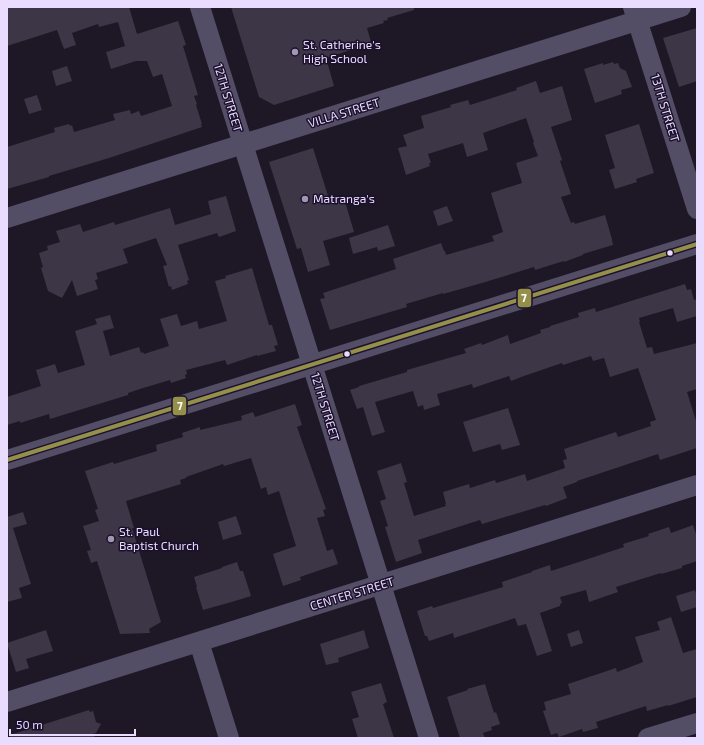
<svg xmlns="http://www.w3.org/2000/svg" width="704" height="745" viewBox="0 0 704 745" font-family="'Exo 2',sans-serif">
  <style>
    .building { fill: #3d3647 }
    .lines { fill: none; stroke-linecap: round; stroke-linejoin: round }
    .minor { stroke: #544d66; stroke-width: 20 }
    .bus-1-casing { stroke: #1c112c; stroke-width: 7 }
    .bus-1 { stroke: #94904a; stroke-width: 4 }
    .poi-dot { fill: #a297b3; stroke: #1c112c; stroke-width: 1.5 }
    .bus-dot { fill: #e9dcff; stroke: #1c112c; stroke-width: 1.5 }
    .labels { text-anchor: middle; stroke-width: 3; stroke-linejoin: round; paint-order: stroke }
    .poi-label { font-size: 12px; fill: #e9dcff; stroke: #1c112c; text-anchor: start }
    .street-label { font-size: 12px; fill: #e9dcff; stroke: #1c112c }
    .line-badge { stroke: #1c112c; stroke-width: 1.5 }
    .badge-label { font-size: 11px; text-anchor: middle; font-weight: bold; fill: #fff }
  </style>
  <rect width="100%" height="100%" fill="#1d1726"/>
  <g class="building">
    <polygon points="7,7 129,7 137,34 178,21 186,45 183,46 198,95 194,96 197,104 196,105 202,124 201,124 202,127 109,158 49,176 49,177 7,189 7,147 55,132 54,128 69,124 70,126 72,125 74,132 115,120 113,114 130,110 131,114 139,111 141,116 172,106 162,74 153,77 147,61 136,61 111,69 106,52 125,46 118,22 99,27 98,24 72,33 76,45 64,49 57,30 7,46"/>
    <polygon points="231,7 414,7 414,10 387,18 388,20 383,21 384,23 367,28 371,42 365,44 366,45 326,58 334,86 274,105 259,97"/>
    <polygon points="697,28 697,81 679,87 663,38"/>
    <polygon points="613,62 614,64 618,63 620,68 626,71 632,87 621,90 622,94 595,103 584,69 603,63 603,65"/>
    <polygon points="67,66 72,81 56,86 52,71"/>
    <polygon points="536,81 540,93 562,86 572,120 551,127 562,160 560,161 571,194 561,197 571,223 574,222 575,224 605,215 612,239 612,240 613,245 583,254 583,255 564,262 564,261 535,270 534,267 482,283 443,294 443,293 406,304 407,307 330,330 320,299 325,298 323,293 396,269 393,259 441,243 444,251 445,251 446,255 494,241 492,236 503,232 491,193 522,183 516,163 538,156 533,143 534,142 526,118 483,133 488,150 467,157 463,143 428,154 431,163 429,163 430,166 406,175 398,148 407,146 403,135 424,128 421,116 451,107 450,105 468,100 470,105 517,90 516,88"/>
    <polygon points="37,95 42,110 29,114 24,99"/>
    <polygon points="639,124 654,173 636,179 637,182 615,189 609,170 615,168 605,135"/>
    <polygon points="313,148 330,202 344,198 354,232 323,241 330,265 308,272 301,248 297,249 269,162"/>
    <polygon points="226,196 236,231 219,237 217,233 178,245 189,280 187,281 188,284 172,290 171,286 169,287 163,266 167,265 156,238 123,249 128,263 96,273 98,279 95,280 98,289 77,296 72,280 62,298 48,291 41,268 43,267 39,253 48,250 47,246 60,242 56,231 80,224 83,232 114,222 115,225 170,208 175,225 211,214 208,201"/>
    <polygon points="447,206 453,221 438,226 433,211"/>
    <polygon points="388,225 395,246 378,251 377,247 353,254 349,238"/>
    <polygon points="252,268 269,325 272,325 278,345 274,346 276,351 257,356 257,355 227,365 225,360 186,370 187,374 185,375 186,378 171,383 170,380 143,388 128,393 128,395 50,419 49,414 20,423 20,421 7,425 7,397 41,386 36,370 55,364 58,373 85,365 75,331 97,324 95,319 110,315 114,328 103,331 110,356 139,347 141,353 143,352 144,354 169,346 160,319 177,314 181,326 197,321 199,329 227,321 215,281 226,278 225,276"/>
    <polygon points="685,284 687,290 691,289 694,300 697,299 697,316 677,322 673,308 639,318 640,322 639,322 647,348 652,347 654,354 697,343 697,389 687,392 697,424 697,448 660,460 658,454 577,481 577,482 563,487 567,498 546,506 545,505 482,524 480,520 418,540 422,553 396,562 385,527 388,526 380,501 386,499 377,471 401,463 407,482 404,483 414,516 446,506 445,504 446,504 443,492 469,484 470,488 495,480 496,483 525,474 527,481 565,468 563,460 567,459 564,449 616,432 618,437 651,426 650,422 656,420 638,368 610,377 604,358 593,361 591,356 563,365 562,363 524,376 511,381 509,376 473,388 472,384 437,394 440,405 424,410 423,405 418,407 413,391 375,402 385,432 372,436 363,407 357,409 350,390 359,387 359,386 407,372 407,370 466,353 464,349 481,343 482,345 508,335 510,344 541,333 540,330 550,327 550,326 579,317 578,313 595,308 596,312"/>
    <polygon points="295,404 302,425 297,427 326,509 323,510 325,516 317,518 327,551 333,549 338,564 300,577 301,580 283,586 273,554 296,546 279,491 268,495 266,487 261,489 251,458 224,466 223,464 186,477 186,478 180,480 181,484 126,501 134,528 132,528 161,622 149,629 150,633 120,634 97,561 91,563 87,551 91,550 83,526 99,521 95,510 98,509 85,471 113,462 114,464 157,451 156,445 183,437 182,433 200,427 200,430 242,420 241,416 253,412 255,417"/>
    <polygon points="508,408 520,445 502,450 500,444 473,452 463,422"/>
    <polygon points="23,512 27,524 13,528 31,584 19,588 22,598 7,602 7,517"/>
    <polygon points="236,516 242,534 223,540 218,522"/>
    <polygon points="693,525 697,537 697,561 682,566 682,568 661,574 661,573 619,586 616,587 618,592 589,602 586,590 560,597 562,603 560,604 560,606 540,613 552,651 537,656 526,624 518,626 515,618 454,638 453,633 429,641 427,636 425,636 417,611 432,606 433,608 503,587 502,582 532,572 532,571 550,565 551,571 585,560 624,547 623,544 649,536 648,534 669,527 671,533"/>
    <polygon points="237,562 240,571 243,571 251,596 235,601 203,610 196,587 197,587 194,577 222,568 222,567"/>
    <polygon points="695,590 697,597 697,607 681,612 676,596"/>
    <polygon points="671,617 683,653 697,649 697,697 668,706 668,705 647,711 646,706 596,722 598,728 583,732 582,729 559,737 557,733 551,735 543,711 546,710 544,702 571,694 568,684 616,668 617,672 643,662 635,637 660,630 657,622"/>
    <polygon points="46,630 53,651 26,659 29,668 16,672 7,643"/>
    <polygon points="364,630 369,648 338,658 339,662 326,665 320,644"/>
    <polygon points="579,630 583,643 571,647 567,634"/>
    <polygon points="381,683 387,702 383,704 394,738 358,738 352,719 359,717 351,692"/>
    <polygon points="485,684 494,713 496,712 500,724 491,727 492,730 483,733 485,738 460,738 447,697 468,690 467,689"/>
    <polygon points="89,710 90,712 93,711 96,722 101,724 96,733 93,734 95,738 10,738 10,735"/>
  </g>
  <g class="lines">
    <g class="minor">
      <polyline points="200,7 429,738"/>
      <polyline points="633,7 697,209"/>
      <polyline points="7,218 681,7"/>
      <polyline points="7,460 697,244"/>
      <polyline points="199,642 229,738"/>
      <polyline points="7,702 697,485"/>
      <polyline points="648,738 697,723"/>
    </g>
    <defs>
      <polyline id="bus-1" points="7,460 697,244"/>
    </defs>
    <use href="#bus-1" class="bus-1-casing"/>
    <use href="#bus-1" class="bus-1"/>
  </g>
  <g class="poi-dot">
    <circle cx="295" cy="52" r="4"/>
    <circle cx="305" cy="199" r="4"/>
    <circle cx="111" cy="539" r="4"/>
  </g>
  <g class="bus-dot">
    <circle cx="670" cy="253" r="3.5"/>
    <circle cx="347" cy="354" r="3.5"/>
  </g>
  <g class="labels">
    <g class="poi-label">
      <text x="303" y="49">St. Catherine's<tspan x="303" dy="14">High School</tspan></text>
      <text x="313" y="203">Matranga's</text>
      <text x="119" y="536">St. Paul<tspan x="119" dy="14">Baptist Church</tspan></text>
    </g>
    <g class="street-label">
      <text transform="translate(228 98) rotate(73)" y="4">12TH STREET</text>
      <text transform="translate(665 108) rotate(73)" y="4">13TH STREET</text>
      <text transform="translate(344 113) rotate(-17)" y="4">VILLA STREET</text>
      <text transform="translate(325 407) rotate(73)" y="4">12TH STREET</text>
      <text transform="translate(352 594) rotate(-17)" y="4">CENTER STREET</text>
    </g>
  </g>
  <g class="line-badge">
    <rect x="517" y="288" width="15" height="20" rx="4" fill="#94904a"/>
    <rect x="172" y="396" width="15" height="20" rx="4" fill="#94904a"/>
  </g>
  <g class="badge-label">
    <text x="524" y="302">7</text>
    <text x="180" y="410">7</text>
  </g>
  <rect width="704" height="745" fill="none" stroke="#e9dcff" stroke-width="16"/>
  <path d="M10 729v6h125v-6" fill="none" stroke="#e9dcff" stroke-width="2"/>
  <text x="16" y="729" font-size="12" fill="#e9dcff" stroke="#1c112c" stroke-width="3" paint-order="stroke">50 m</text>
</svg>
